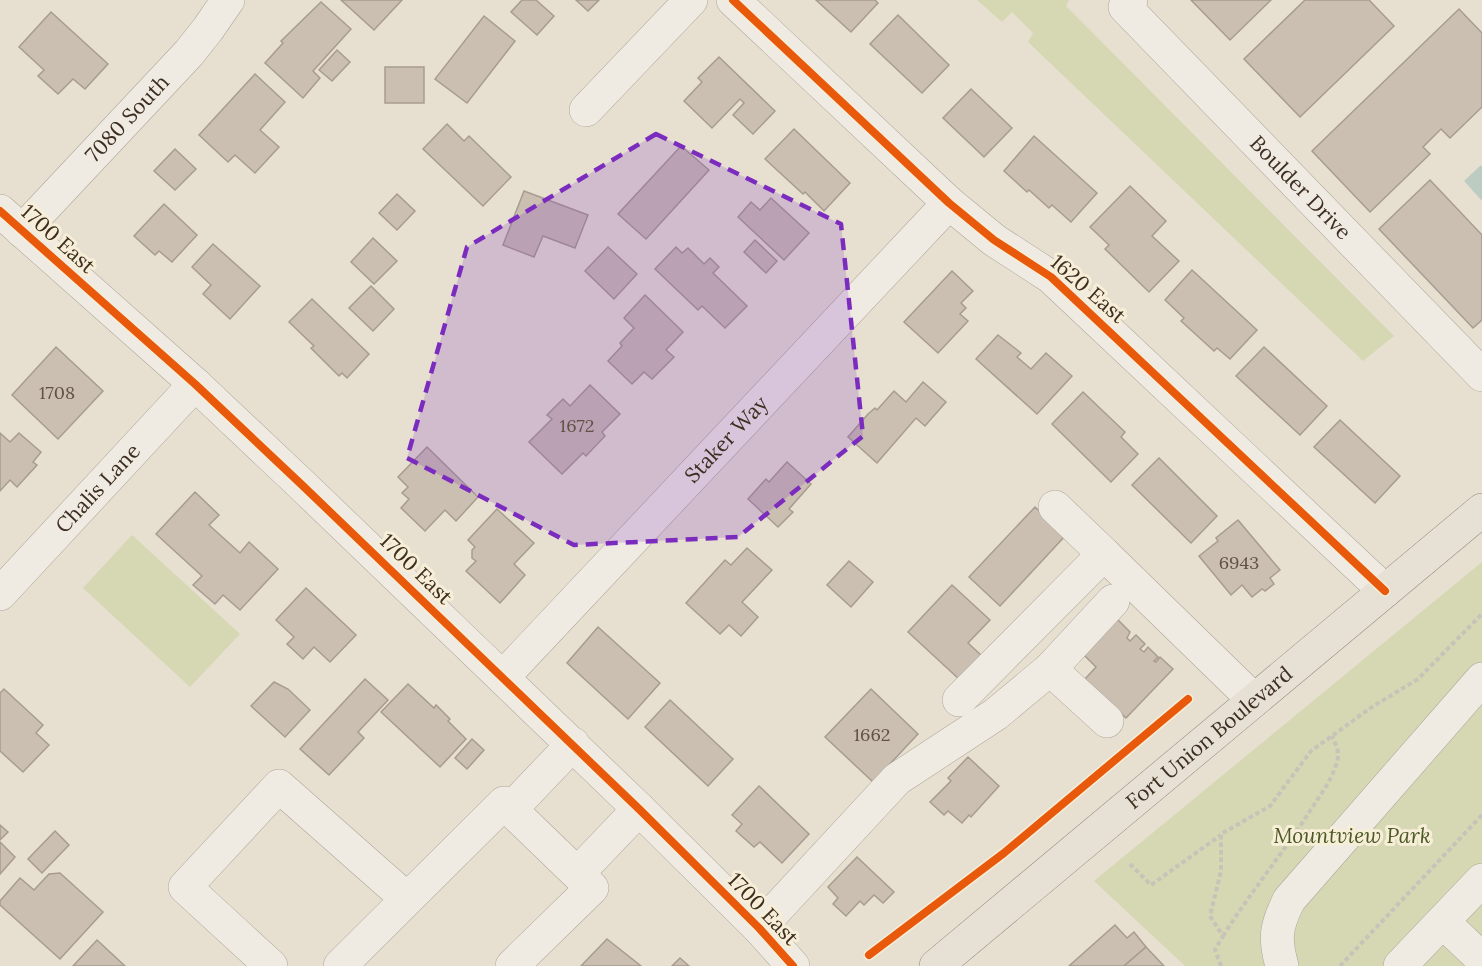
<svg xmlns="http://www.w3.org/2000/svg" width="1482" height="966" viewBox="0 0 1482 966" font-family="Lora,serif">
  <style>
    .green { fill: #d6d7b3 }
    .water { fill: #bcccc2 }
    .building { fill: #cbbfb2; stroke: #a89c90; stroke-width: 1.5 }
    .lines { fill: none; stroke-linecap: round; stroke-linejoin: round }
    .minor-casing { stroke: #ada599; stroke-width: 34 }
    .major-casing { stroke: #928b80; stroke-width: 34 }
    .path { stroke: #c8c2b9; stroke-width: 4; stroke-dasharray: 4.5 3; stroke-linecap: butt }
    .minor { stroke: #efebe3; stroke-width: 33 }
    .major { stroke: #e6e1d4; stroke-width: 33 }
    .cycleway-casing { stroke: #f7eed8; stroke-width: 11 }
    .cycleway { stroke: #e8590c; stroke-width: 8 }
    .marked { fill: #7b2cbf; fill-opacity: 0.2; stroke: #7b2cbf; stroke-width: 4.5; stroke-dasharray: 12 8; stroke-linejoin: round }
    .labels { text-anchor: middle; stroke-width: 6; stroke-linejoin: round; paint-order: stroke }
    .number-label { font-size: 18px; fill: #605244 }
    .street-label { font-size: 21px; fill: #3d2e20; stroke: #f7eed8 }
    .park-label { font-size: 21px; font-style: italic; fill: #4d5a26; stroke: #f7eed8 }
  </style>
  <rect width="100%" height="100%" fill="#e7e0d1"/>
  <g class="green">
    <polygon points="977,0 1069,0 1066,6 1394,336 1363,361 1028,42 1033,33 1012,12 1002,22"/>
    <polygon points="132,535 240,634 190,687 83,588"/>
    <polygon points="1482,562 1482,966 1185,966 1094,881"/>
  </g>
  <polygon class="water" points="1481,165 1482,167 1482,201 1464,181"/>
  <g class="building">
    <polygon points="341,0 402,0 374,30"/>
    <polygon points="522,0 536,0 554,16 537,35 511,12"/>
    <polygon points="576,0 599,0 588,11"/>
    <polygon points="816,0 875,0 878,3 851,32"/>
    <polygon points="1191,0 1271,0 1230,40"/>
    <polygon points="1305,0 1369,0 1394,26 1300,117 1244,59"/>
    <polygon points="321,2 351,29 313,71 320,78 303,98 265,63 283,43 281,41"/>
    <polygon points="1459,9 1482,33 1482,107 1450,138 1441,129 1423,147 1430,154 1370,212 1312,151"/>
    <polygon points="51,12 108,64 85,89 73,79 58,94 38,76 44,70 19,47"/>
    <polygon points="898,15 949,65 922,93 870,44"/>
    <polygon points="484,16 515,41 467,103 435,79"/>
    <polygon points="337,50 350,62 332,81 319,70"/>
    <polygon points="719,57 775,111 753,134 733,115 744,103 740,99 712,128 684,101 702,82 698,78"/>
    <rect x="385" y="67" width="39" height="36"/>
    <polygon points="255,74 285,102 260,130 279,147 255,173 235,155 228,162 199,135"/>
    <polygon points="971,89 1012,128 984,157 943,118"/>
    <polygon points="447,124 464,141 469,136 511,177 483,206 423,149"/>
    <polygon points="794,129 850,183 824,211 805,192 803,194 765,159"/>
    <polygon points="1034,136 1097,193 1071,222 1052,205 1049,208 1029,190 1027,192 1004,171"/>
    <polygon points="681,146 709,170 646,239 618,214"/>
    <polygon points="175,149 196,169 175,190 154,171"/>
    <polygon points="1430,180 1482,235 1482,320 1473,328 1379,229"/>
    <polygon points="1130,186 1166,221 1152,236 1179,261 1149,292 1105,249 1109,245 1090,227"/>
    <polygon points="524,191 588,215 575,248 543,236 534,257 503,245"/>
    <polygon points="397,194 415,211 397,230 379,213"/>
    <polygon points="771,198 809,233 784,260 738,217 751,202 760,210"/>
    <polygon points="164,204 197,235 172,262 159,251 155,255 134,236"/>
    <polygon points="373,238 397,261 374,284 351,262"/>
    <polygon points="755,240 777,261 766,273 744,252"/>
    <polygon points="213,244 260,286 230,319 203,294 211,285 192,267"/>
    <polygon points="608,247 637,274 614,299 585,271"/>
    <polygon points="676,247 682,253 688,248 704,264 710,258 719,267 713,273 747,306 725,328 702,306 698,310 655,269"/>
    <polygon points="1192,270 1257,330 1230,359 1217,348 1214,351 1181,321 1184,318 1165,300"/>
    <polygon points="952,271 973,291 961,303 966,308 960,314 968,321 938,353 904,322"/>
    <polygon points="371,286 394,309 373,331 349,308"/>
    <polygon points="645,295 683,332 666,350 674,357 652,379 644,372 632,384 608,361 622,346 620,343 634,328 624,318"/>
    <polygon points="312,299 369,354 347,378 342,373 339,376 311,348 314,346 289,322"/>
    <polygon points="998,335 1021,353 1017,357 1031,369 1046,353 1072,376 1037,414 976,359"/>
    <polygon points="56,347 103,391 58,439 12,395"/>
    <polygon points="1264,347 1327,406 1300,435 1236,376"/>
    <polygon points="923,382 946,402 925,426 916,418 877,463 848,437 868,414 875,408 877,410 894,391 906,402"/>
    <polygon points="590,385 620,414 602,432 605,436 586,456 583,453 562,474 529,442 552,419 547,415 563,399 570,406"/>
    <polygon points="1083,392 1125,432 1121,437 1138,454 1111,482 1052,424"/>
    <polygon points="1340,420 1400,476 1375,503 1314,447"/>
    <polygon points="0,433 10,442 19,433 41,452 33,462 37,465 17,487 10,480 0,491"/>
    <polygon points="427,447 478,497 456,521 445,510 425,531 401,508 409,499 402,493 408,487 398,477"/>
    <polygon points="1159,458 1217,516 1191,543 1132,485"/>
    <polygon points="787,462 811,484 789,509 793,512 778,527 748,499 766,479 769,482"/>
    <polygon points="195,492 219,515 209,525 240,553 249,542 278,569 240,610 223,595 215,604 193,585 202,576 156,534"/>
    <polygon points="1035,507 1066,535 1000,606 969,577"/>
    <polygon points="497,509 534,543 514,564 525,575 500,603 466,571 476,561 472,558 472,550 475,547 468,540"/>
    <polygon points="1238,520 1280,570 1270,578 1274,584 1265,591 1262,589 1252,597 1242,585 1231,595 1199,556 1218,541 1216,538"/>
    <polygon points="747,548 772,570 742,602 758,617 741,636 729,625 720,634 686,603 725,560 731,565"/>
    <polygon points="849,561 873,582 851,607 827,585"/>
    <polygon points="952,585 990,620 968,643 982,656 960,680 908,632"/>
    <polygon points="306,588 356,635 330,662 314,647 303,659 287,644 294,637 276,620"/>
    <polygon points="1113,615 1130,632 1127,638 1130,641 1136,635 1145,644 1140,649 1144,652 1148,647 1158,657 1154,661 1156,662 1160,657 1173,669 1126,718 1085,679 1096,667 1079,650"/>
    <polygon points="598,627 660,683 628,719 567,663"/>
    <polygon points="365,679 388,700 358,732 364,738 329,775 300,749"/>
    <polygon points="274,682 288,689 310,710 285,737 251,706"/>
    <polygon points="408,684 434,708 436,705 450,719 448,721 466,739 440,767 381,712"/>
    <polygon points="4,689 43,725 36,733 49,745 23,772 0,751 0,693"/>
    <polygon points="871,689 918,734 873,782 825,737"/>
    <polygon points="670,700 733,759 708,786 645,727"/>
    <polygon points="472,739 484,750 467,769 455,758"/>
    <polygon points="968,757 999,786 971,817 969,815 962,823 948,811 944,815 930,802 951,781 948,778"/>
    <polygon points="759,786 809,834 782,863 760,842 754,847 736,831 742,824 732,815"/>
    <polygon points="0,825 8,832 0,840"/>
    <polygon points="55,831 69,845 42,873 28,859"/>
    <polygon points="0,842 15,857 0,874"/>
    <polygon points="857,857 894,892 883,903 874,895 864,905 860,901 846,916 833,904 838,898 828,887"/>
    <polygon points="60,873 103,912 60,959 0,905 0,901 20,878 34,890 49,874"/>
    <polygon points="1115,925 1127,938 1134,932 1146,947 1124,966 1069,966"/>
    <polygon points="607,939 641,966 581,966"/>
    <polygon points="97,940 125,966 73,966"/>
    <polygon points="1146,947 1164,966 1124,966"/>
    <polygon points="680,958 689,966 672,966"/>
  </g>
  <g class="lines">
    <defs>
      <g id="minor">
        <polyline points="733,0 949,203 994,240 1051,277 1385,591"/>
        <path id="s1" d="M1131 0 1125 7 1482 375"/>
        <polyline points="586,110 691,0"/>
        <polyline points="0,211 195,384 302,485 639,809 759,928 793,966"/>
        <path id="s2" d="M22 231 189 53 208 29 228 0"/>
        <polyline points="1055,507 1104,554"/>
        <path id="s3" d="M0 594 195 384"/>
        <polyline points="1050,669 1107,721"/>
        <path id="s4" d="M503 677 949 203"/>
        <polyline points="959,700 1104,554 1254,700"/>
        <polyline points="511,809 573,744"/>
        <polyline points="578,873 639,809"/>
        <polyline points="1443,922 1482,959"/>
        <polyline points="759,928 897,779 996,714 1050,669 1113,601"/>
        <polyline points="271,966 185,887 279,786 407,899"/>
        <polyline points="340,966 504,803 592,888 512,966"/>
        <path d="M1282 966C1274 938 1276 926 1289 900L1482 679"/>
        <polyline points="1400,966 1482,880"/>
      </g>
      <g id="major">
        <path id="s5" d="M936 966 1482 510"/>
      </g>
    </defs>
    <use href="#minor" class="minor-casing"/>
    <use href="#major" class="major-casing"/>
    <g class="path">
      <polyline points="1130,864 1151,885 1221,835"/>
      <path d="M1223 936C1250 893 1283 853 1310 811 1320 795 1332 780 1337 762 1340 752 1336 745 1332 736"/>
      <polyline points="1221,966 1215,950 1223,936 1210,916 1221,871 1221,834 1270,806 1311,751 1372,707 1418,679 1482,614"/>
      <polyline points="1340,966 1482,815"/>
    </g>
    <use href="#minor" class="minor"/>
    <use href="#major" class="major"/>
    <defs>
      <g id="cycleway">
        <polyline points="733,0 949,203 994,240 1051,277 1385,591"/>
        <polyline points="0,211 195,384 302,485 639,809 759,928 793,966"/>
        <polyline points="869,955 1004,853 1188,699"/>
      </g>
    </defs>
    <use href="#cycleway" class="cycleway-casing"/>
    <use href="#cycleway" class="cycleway"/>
  </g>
  <path class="marked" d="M656 134 841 224 863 436 738 537 574 545 407 458 467 247Z"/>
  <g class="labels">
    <g class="number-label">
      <text x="57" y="399">1708</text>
      <text x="577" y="432">1672</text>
      <text x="1239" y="569">6943</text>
      <text x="872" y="741">1662</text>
    </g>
    <g class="street-label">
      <text dy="7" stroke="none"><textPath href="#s2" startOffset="154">7080 South</textPath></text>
      <text dy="7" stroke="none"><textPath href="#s1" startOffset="261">Boulder Drive</textPath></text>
      <text transform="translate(58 239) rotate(42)" y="7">1700 East</text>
      <text transform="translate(1088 289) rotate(41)" y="7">1620 East</text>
      <text dy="7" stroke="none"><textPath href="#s4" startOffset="326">Staker Way</textPath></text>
      <text dy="7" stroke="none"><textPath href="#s3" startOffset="144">Chalis Lane</textPath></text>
      <text transform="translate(416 569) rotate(44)" y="7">1700 East</text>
      <text dy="7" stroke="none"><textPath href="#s5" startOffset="356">Fort Union Boulevard</textPath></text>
      <text transform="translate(763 909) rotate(46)" y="7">1700 East</text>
    </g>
    <g class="park-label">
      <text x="1352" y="843">Mountview Park</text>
    </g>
  </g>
</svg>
